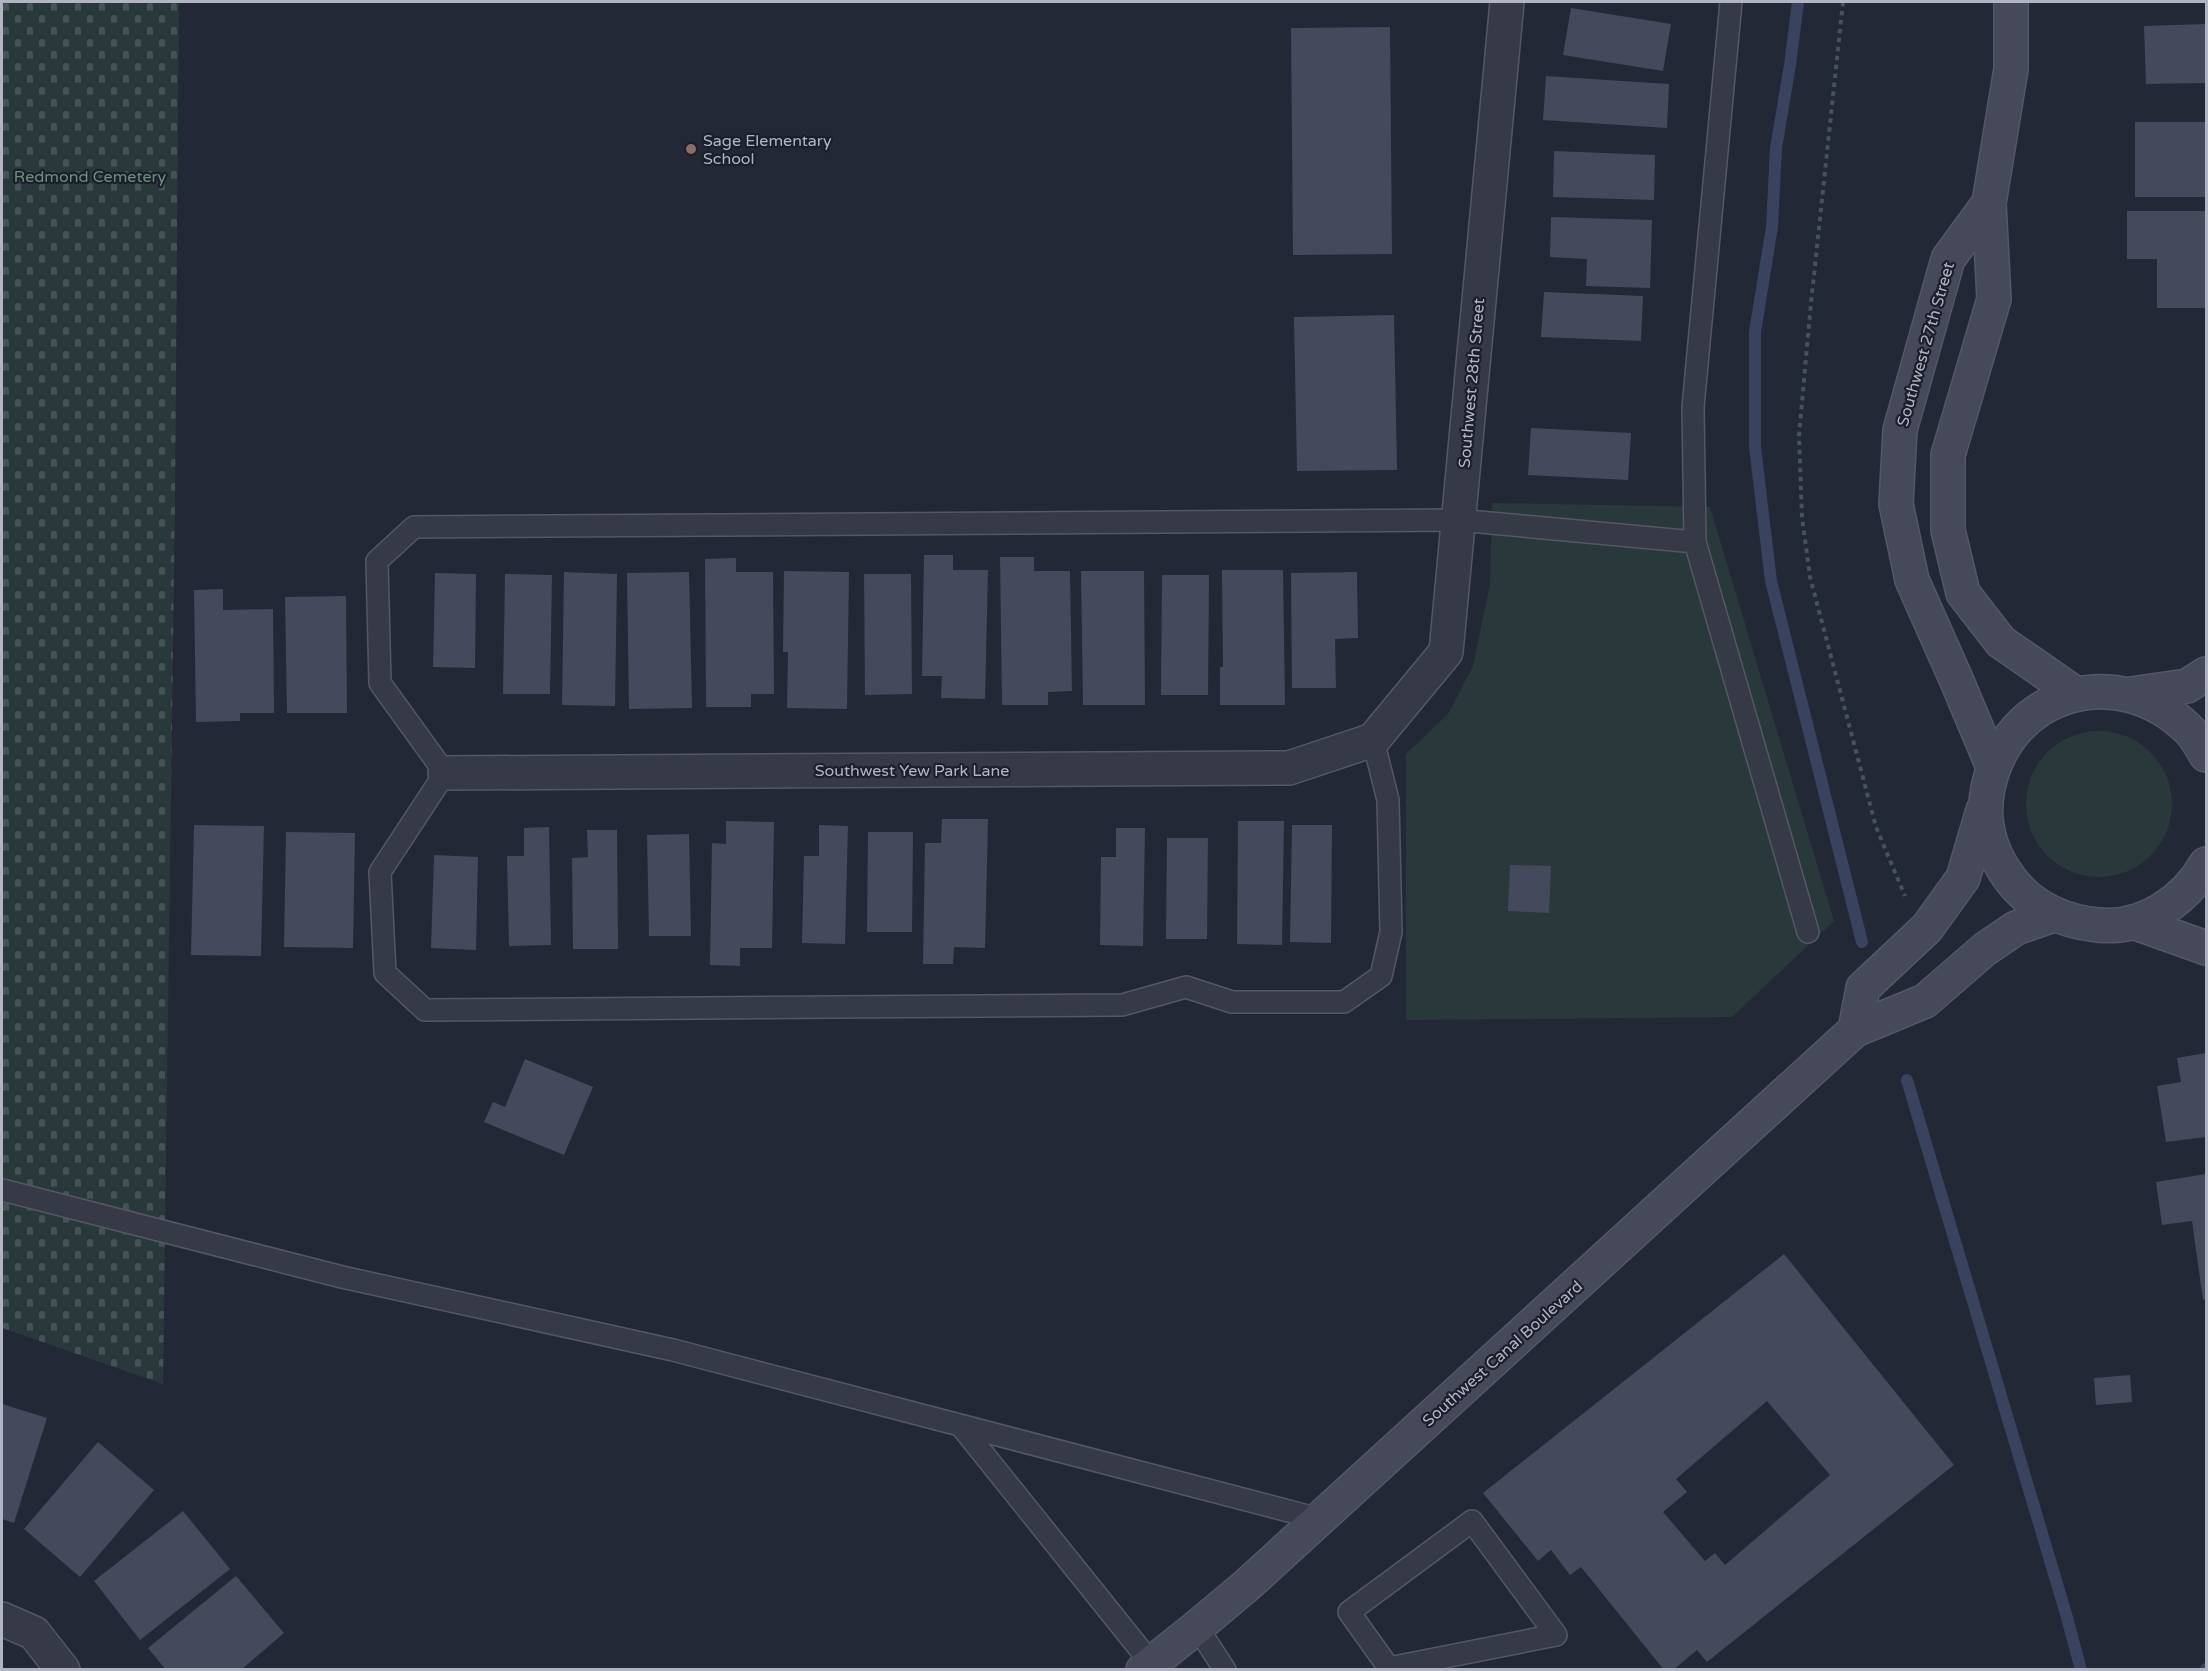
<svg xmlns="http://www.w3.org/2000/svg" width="2208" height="1671" viewBox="0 0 2208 1671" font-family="'Varela Round',sans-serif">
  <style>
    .green { fill: #29383b }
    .cemetery { fill: url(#cemetery-stones) }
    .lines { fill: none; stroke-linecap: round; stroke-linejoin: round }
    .stream { stroke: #39435e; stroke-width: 12 }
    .building { fill: #444a5b; fill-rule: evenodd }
    .lane-casing { stroke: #545865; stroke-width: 24 }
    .street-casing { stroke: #545865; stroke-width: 36 }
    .secondary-casing { stroke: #545865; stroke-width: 36 }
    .path { stroke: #465359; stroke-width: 4; stroke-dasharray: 4.5 4.5; stroke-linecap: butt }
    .lane { stroke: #363a47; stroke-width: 21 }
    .street { stroke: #363a47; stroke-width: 33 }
    .secondary { stroke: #454959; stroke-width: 33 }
    .education-dot { fill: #8d6e63; stroke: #1b1f2b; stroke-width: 2 }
    .labels { text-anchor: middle; stroke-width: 4.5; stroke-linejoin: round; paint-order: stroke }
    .poi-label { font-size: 16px; fill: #b1b5c3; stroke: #1b1f2b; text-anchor: start }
    .park-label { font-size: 16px; fill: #6b917a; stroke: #1b1f2b }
    .street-label { font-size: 16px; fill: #b1b5c3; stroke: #1b1f2b }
  </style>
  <defs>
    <pattern id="cemetery-stones" width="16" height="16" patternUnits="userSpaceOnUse" patternTransform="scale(1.5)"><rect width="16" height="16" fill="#29383b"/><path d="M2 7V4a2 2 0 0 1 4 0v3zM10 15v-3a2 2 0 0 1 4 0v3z" fill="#465356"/></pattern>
  </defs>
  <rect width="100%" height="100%" fill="#232836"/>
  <g class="green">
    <polygon points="1492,503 1710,507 1834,921 1732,1017 1406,1020 1406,754 1448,714 1473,666 1490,584"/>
    <circle cx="2099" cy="804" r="73"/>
  </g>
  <polygon class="cemetery" points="2,2 179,2 175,499 163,1384 2,1328"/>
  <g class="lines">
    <g class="stream">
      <polyline points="1798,2 1790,65 1776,148 1772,227 1755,332 1755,447 1771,581 1862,942"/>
      <polyline points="1907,1080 2066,1614 2081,1670"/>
      <polyline points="2206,1670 2206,1669"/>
    </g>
  </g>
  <g class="building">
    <polygon points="1571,8 1671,24 1663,71 1563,55"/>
    <polygon points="2206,24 2206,83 2146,84 2144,26"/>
    <polygon points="1390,27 1392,254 1293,255 1291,28"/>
    <polygon points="1546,76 1669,84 1667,128 1543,120"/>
    <rect x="2135" y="122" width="71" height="75"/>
    <polygon points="1554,151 1655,155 1654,200 1553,197"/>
    <polygon points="2127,211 2206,211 2206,308 2157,308 2157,259 2127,259"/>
    <polygon points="1551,217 1652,220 1650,288 1586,286 1587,259 1550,257"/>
    <polygon points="1544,292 1643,296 1641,341 1541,337"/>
    <polygon points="1394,315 1397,470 1297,471 1294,317"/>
    <polygon points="1531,428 1631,433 1628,480 1528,475"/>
    <polygon points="924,555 953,555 953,570 988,570 985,699 941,698 942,676 922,676"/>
    <polygon points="1000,557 1034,557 1034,571 1070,571 1072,691 1048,692 1048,705 1002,705"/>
    <polygon points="736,558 736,572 773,572 774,694 751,694 751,707 706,707 705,559"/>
    <polygon points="1222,570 1283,570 1285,705 1220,705 1220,667 1223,667"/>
    <polygon points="784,571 849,572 847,709 787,708 788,652 783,652"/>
    <polygon points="1081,571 1144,571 1145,705 1083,705"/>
    <polygon points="564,572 617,574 615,706 562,705"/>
    <polygon points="689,572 692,708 629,709 627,573"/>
    <polygon points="1357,572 1358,638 1335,639 1336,688 1292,688 1291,573"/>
    <polygon points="435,573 476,574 475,668 433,667"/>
    <polygon points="505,574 552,575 550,694 503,694"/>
    <polygon points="864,574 911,574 912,694 865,695"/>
    <polygon points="1162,575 1209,575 1208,695 1161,695"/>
    <polygon points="223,589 223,610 273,609 274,713 240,713 240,721 196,722 194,590"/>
    <polygon points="346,596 347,713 287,713 285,597"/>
    <polygon points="942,819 988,819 985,948 954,947 953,964 923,964 925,843 941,843"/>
    <polygon points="726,821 774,822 772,948 740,948 740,966 710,965 712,843 726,844"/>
    <polygon points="1238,821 1284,821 1282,945 1237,944"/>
    <polygon points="194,825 264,826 261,956 191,955"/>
    <polygon points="819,825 848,826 845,944 802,943 804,856 819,856"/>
    <polygon points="1292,825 1332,825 1331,943 1290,942"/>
    <polygon points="549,827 551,945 509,946 507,856 524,856 524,828"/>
    <polygon points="1116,828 1145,828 1143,946 1100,945 1101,857 1116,857"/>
    <polygon points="587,830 617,830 618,949 573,949 572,858 588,857"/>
    <polygon points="286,832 355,833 353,948 284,947"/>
    <polygon points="868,832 913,832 912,932 867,932"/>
    <polygon points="689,834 691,936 649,936 647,835"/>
    <polygon points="1167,838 1208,838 1207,939 1166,939"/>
    <polygon points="434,855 478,857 476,950 431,948"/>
    <polygon points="1510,865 1551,866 1549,913 1508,911"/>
    <polygon points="2206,1053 2206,1137 2166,1142 2157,1086 2181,1082 2177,1058"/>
    <polygon points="525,1059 593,1087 564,1155 484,1122 493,1102 505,1107"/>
    <polygon points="2206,1174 2206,1299 2203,1300 2192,1221 2162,1225 2156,1182"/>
    <path d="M1784 1254 1954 1465 1707 1662 1697 1650 1673 1670H1664L1581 1567 1570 1575 1551 1550 1538 1561 1483 1493ZM1767 1401 1830 1475 1725 1565 1715 1553 1705 1561 1663 1512 1687 1492 1676 1479Z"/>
    <polygon points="2130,1375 2132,1402 2096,1405 2094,1378"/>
    <polygon points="2,1404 47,1418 14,1523 2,1519"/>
    <polygon points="98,1442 154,1490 80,1577 24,1529"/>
    <polygon points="183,1511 230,1569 140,1640 94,1581"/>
    <polygon points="236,1576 284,1633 241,1670 166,1670 148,1648"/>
  </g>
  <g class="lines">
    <defs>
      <g id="lane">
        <polyline points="1731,2 1693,407 1695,542 1808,932"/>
        <polyline points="1373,740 1388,800 1391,932 1381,976 1344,1002 1232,1002 1186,987 1122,1005 425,1010 385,973 380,872 445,773 380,683 377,561 414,527 1458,520 1695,542"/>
        <polyline points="2,1190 342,1277 673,1350 1319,1519"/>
        <polyline points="961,1426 1151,1663"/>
        <polygon points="1472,1521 1556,1635 1389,1668 1349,1612"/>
        <polyline points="1197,1627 1225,1670"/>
      </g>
      <g id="street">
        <polyline points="445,773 1289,768 1373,740 1446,652 1507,2"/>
        <polyline points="2,1619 34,1633 63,1670"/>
      </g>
      <g id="secondary">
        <polyline points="2011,2 2011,69 1989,203 1994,299 1948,455 1948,530 1963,593 2001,642 2076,694"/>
        <polyline points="1989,203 1948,259 1900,430 1896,504 1912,580 1956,679 1993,767"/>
        <polyline points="2131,694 2187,686 2206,674"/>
        <path d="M2206 755C2201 747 2196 736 2188 729 2118 660 2008 691 1988 788 1982 817 1988 845 2004 870 2025 904 2059 921 2098 925 2143 930 2185 901 2206 864"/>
        <polyline points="2133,922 2206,948"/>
        <polyline points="1855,1030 1863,988 1927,928 1963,878 1983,810"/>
        <polyline points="1143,1670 1197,1627 1246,1586 1855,1030 1925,1001 1985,949 2016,928 2054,915"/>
      </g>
    </defs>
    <use href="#lane" class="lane-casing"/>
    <use href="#street" class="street-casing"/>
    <use href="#secondary" class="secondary-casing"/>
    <polyline class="path" points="1843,2 1811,303 1799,435 1802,517 1810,577 1876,827 1905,896"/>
    <use href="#lane" class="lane"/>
    <use href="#street" class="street"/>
    <use href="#secondary" class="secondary"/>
  </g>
  <circle class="education-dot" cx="691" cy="149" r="6"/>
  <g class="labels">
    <g class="poi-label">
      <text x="703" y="146">Sage Elementary<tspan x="703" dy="18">School</tspan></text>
    </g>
    <g class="park-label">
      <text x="90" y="182">Redmond Cemetery</text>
    </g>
    <g class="street-label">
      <text transform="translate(1925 344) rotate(-74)" y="6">Southwest 27th Street</text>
      <text transform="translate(1471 383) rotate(-85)" y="6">Southwest 28th Street</text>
      <text x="912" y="776">Southwest Yew Park Lane</text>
      <text transform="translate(1502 1353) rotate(-42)" y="6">Southwest Canal Boulevard</text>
    </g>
  </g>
  <rect width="2208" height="1671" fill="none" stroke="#b1b5c3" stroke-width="6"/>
</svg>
